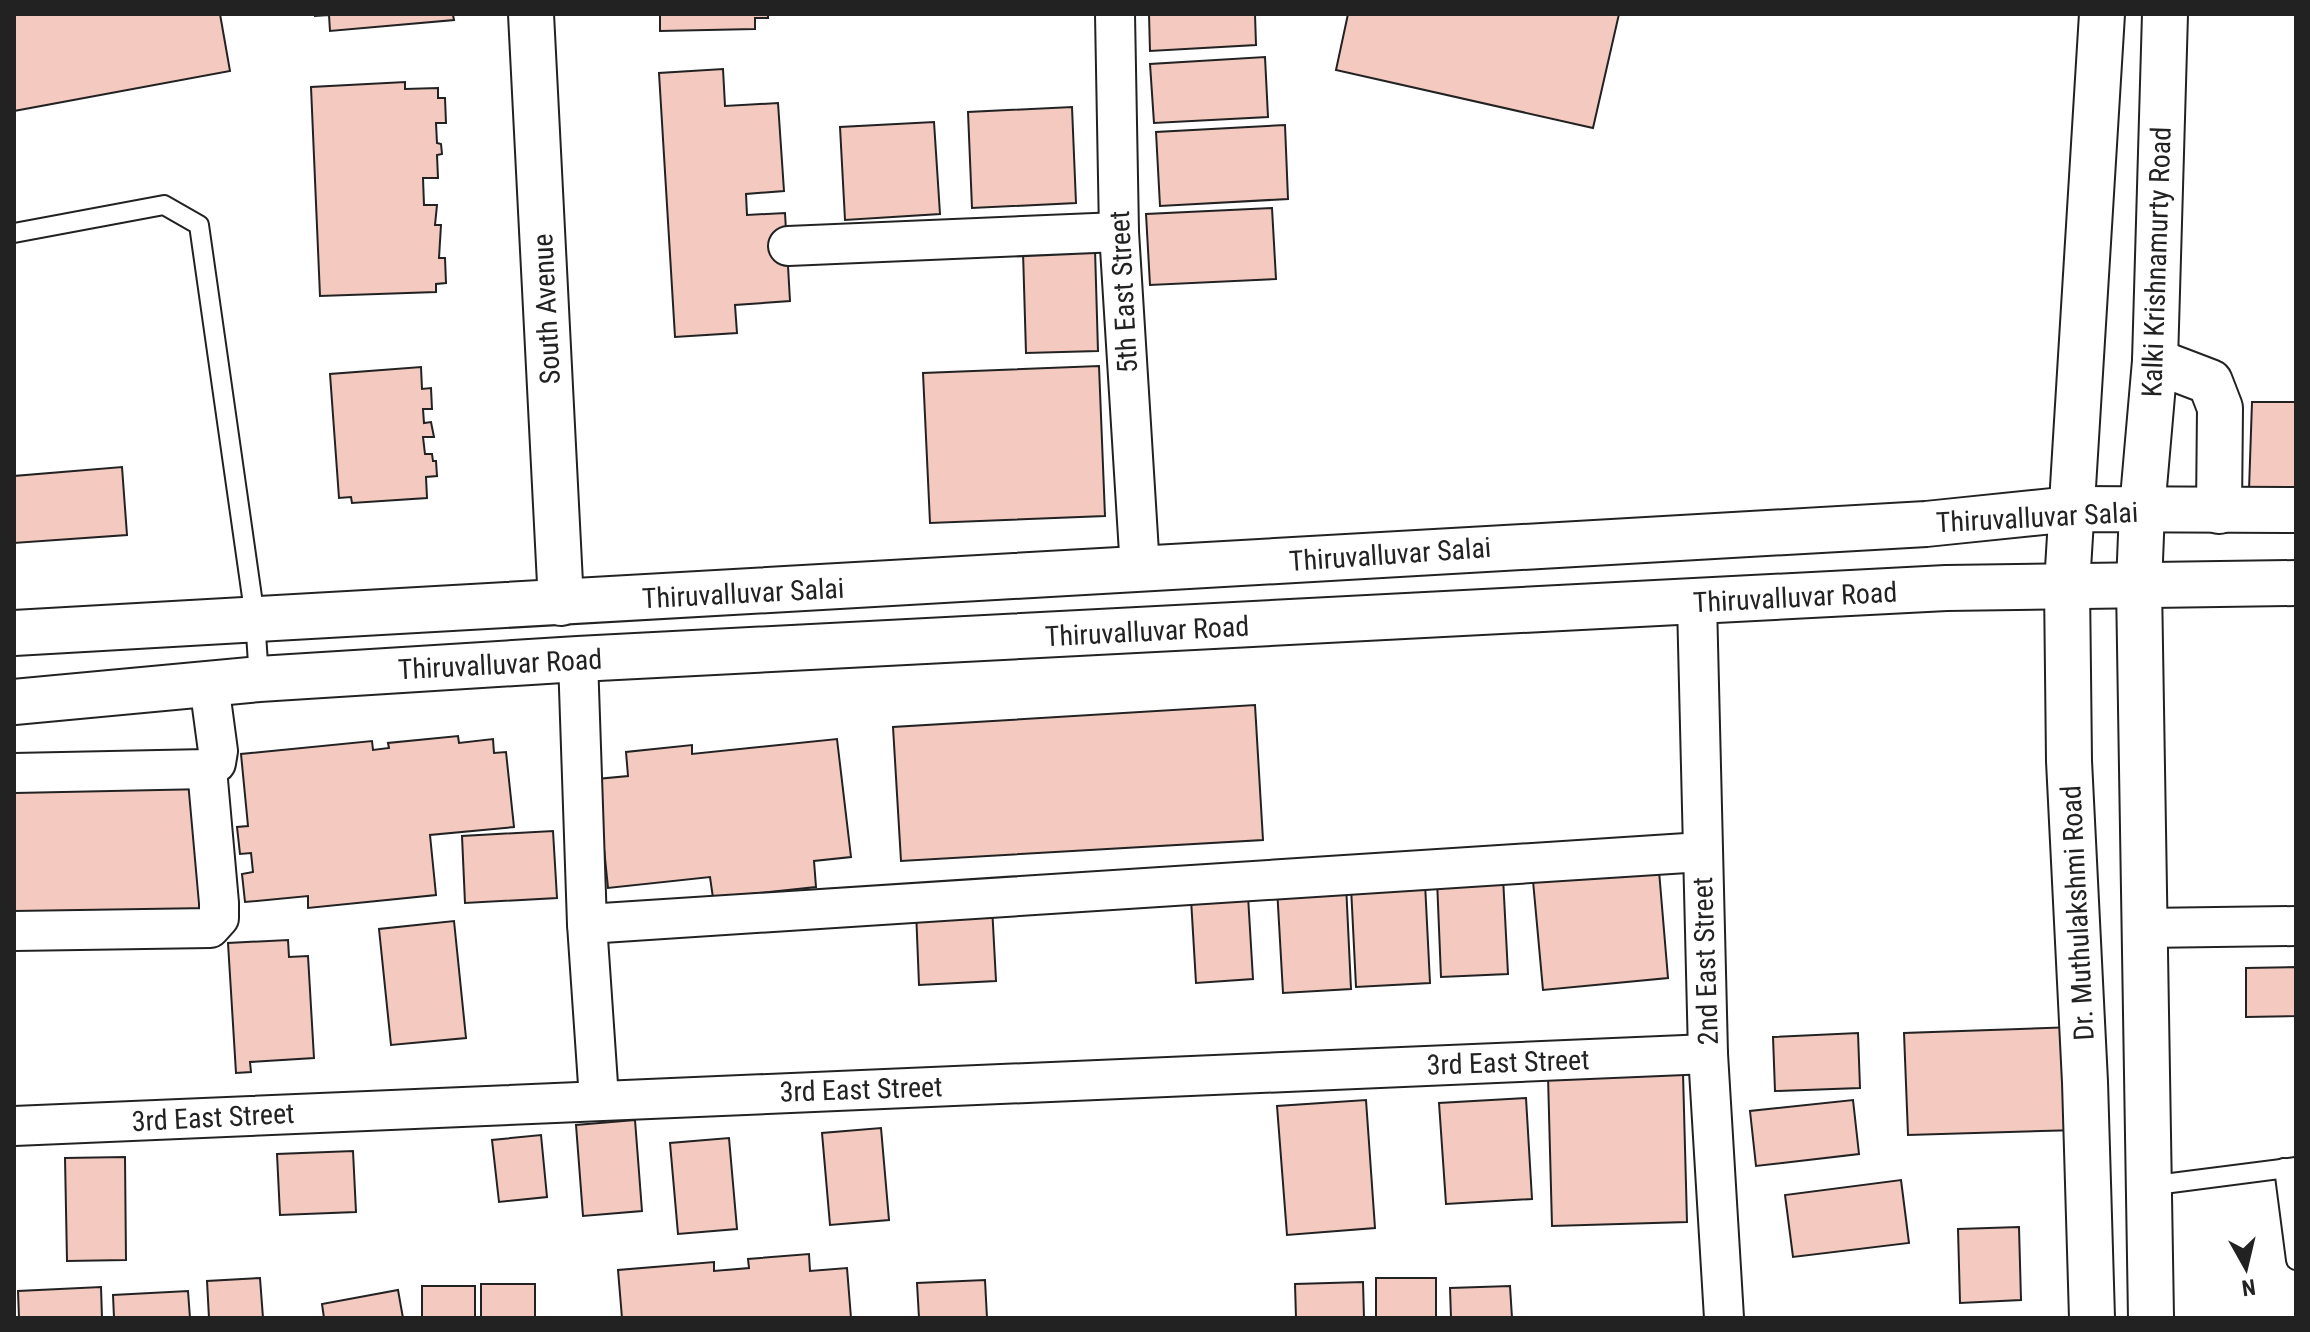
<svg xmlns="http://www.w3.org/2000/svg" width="2310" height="1332" viewBox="0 0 2310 1332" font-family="'Roboto Condensed',sans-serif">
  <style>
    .building { fill: #f3c9c0; stroke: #222; stroke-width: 2 }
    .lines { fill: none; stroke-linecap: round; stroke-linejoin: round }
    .lane-casing { stroke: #222; stroke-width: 22 }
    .street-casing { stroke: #222; stroke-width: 42 }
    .secondary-casing { stroke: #222; stroke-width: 48 }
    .primary-casing { stroke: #222; stroke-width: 48 }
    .lane { stroke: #fff; stroke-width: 18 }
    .street { stroke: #fff; stroke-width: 38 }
    .secondary { stroke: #fff; stroke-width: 44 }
    .primary { stroke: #fff; stroke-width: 44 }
    .labels { text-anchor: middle; stroke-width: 6; stroke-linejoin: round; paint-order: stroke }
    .street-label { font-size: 28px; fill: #222; stroke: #fff }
  </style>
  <rect width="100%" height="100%" fill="#fff"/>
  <g class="building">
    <polygon points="14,14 220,14 230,71 14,111"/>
    <polygon points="315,14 461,14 453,15 454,20 330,31 329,15 315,16"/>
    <polygon points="660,14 768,14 768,18 755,18 755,29 660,31"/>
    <polygon points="1149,14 1255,14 1256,45 1150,51"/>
    <polygon points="1348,14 1619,14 1593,128 1336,70"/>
    <polygon points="1265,57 1268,117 1154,123 1150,64"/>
    <polygon points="723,69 725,106 778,103 784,191 746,194 747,215 785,213 790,301 735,305 737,333 675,337 659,73"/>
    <polygon points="405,82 405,89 438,88 438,98 445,98 446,123 436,123 437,143 441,144 442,154 437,155 438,178 423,178 424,205 437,205 435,225 441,225 439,258 445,258 446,283 436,284 436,292 320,296 311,87"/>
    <polygon points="1072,107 1076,203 972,208 968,112"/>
    <polygon points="934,122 940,214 845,220 840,127"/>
    <polygon points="1285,125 1288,199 1160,206 1156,132"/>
    <polygon points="1272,208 1276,279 1150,285 1146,214"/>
    <polygon points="1095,249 1098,351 1026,353 1023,252"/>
    <polygon points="1099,366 1105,516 930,523 923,373"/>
    <polygon points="421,367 422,389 431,388 432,409 423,409 424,423 431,422 434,437 423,437 425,454 432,454 433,461 436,461 437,476 426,477 427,498 352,503 351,497 339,498 330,374"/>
    <polygon points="2252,402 2296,402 2296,490 2249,490"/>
    <polygon points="122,467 127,535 14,543 14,476"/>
    <polygon points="1255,705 1263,840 901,861 893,727"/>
    <polygon points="458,736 459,743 493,739 494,753 506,752 514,827 430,835 436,895 308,908 308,896 245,902 242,874 253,872 251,853 240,854 237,827 248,826 241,754 372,741 373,750 389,748 388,743"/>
    <polygon points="837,739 851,857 814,861 816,887 713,898 710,877 608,888 597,779 628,776 626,752 692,745 692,754"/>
    <polygon points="200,782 204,917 14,923 14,787"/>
    <polygon points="553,831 557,898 465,903 462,836"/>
    <polygon points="1658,859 1668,978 1543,990 1532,870"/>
    <polygon points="1503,877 1508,974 1441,977 1437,880"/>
    <polygon points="1425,883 1430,983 1356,987 1351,887"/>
    <polygon points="1346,884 1351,989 1283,993 1277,888"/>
    <polygon points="1248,896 1253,979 1196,983 1191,899"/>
    <polygon points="992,906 996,981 919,985 916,910"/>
    <polygon points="454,921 466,1038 391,1045 379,929"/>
    <polygon points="288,940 289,957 308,956 314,1058 250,1062 251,1072 236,1073 228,943"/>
    <polygon points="2296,967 2296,1016 2246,1017 2246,968"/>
    <polygon points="2075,1027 2079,1130 1908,1135 1904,1033"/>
    <polygon points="1858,1033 1860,1088 1775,1091 1773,1037"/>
    <polygon points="1683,1073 1687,1222 1552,1226 1548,1076"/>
    <polygon points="1526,1098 1532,1199 1446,1204 1439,1103"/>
    <polygon points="1366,1100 1375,1228 1287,1235 1277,1106"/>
    <polygon points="1853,1100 1859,1154 1756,1166 1750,1111"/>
    <polygon points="635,1120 642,1211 583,1216 576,1125"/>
    <polygon points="881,1128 889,1220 830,1225 822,1133"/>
    <polygon points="541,1135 547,1197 499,1202 492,1140"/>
    <polygon points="729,1138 737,1229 678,1234 670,1143"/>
    <polygon points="353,1151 356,1212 280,1215 277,1154"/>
    <polygon points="125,1157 126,1260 67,1261 65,1158"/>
    <polygon points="1901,1180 1909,1243 1793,1257 1785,1195"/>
    <polygon points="2019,1227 2021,1300 1960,1303 1958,1229"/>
    <polygon points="809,1254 810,1271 847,1268 851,1318 622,1318 618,1270 714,1262 714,1271 749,1268 748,1259"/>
    <polygon points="260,1278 263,1318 209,1318 207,1281"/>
    <rect x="1376" y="1278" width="60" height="40"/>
    <polygon points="985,1280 987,1318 919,1318 917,1283"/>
    <polygon points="1363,1282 1364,1318 1296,1318 1295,1284"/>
    <rect x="481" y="1284" width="54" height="34"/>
    <rect x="422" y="1286" width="53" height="32"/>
    <polygon points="1510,1286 1512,1318 1451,1318 1450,1288"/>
    <polygon points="101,1287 102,1318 19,1318 18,1291"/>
    <polygon points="398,1290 403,1318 324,1318 322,1304"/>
    <polygon points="188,1291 190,1318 114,1318 113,1295"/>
  </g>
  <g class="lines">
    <defs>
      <g id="lane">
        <polyline points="14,233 164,205 199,225 255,618 259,679"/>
        <polyline points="2284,1168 2296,1260"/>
        <polyline points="2148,1186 2296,1167"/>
      </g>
      <g id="street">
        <polyline points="1115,14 1119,232 1140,569"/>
        <polyline points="788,246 1119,232"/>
        <polyline points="1697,603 1708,1054 1724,1318"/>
        <polyline points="578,659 587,924 599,1099"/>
        <polyline points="14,773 207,769 216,763 218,751 209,684"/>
        <polyline points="587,924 1702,852"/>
        <polyline points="2144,928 2296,926"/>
        <polyline points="14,931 210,928 219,918 219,903 207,769"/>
        <polyline points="14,1126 1708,1054"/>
      </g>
      <g id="secondary">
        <polyline points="2092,1318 2085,1082 2069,761 2067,585 2102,14"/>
        <polyline points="2151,1318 2139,585 2142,510 2155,361 2165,14"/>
      </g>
      <g id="primary">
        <polyline points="531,14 561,603"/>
        <polyline points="2155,361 2210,382 2220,408 2219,511"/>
        <polyline points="14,633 1926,524 2072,509 2296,510"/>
        <polyline points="14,702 259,679 578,659 1946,588 2296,583"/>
      </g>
    </defs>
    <use href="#lane" class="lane-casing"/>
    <use href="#street" class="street-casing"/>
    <use href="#secondary" class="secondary-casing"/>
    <use href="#primary" class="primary-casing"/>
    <use href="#lane" class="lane"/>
    <use href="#street" class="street"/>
    <use href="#secondary" class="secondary"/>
    <use href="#primary" class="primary"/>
  </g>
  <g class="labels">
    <g class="street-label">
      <text transform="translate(2156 262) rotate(-88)" y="10">Kalki Krishnamurty Road</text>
      <text transform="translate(1123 292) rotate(-93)" y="10">5th East Street</text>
      <text transform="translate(546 309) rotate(-93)" y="10">South Avenue</text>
      <text transform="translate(2037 517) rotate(-3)" y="10">Thiruvalluvar Salai</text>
      <text transform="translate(1390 554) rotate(-4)" y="10">Thiruvalluvar Salai</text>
      <text transform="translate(743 593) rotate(-3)" y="10">Thiruvalluvar Salai</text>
      <text transform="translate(1795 597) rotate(-3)" y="10">Thiruvalluvar Road</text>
      <text transform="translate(1147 631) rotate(-3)" y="10">Thiruvalluvar Road</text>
      <text transform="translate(500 664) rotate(-3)" y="10">Thiruvalluvar Road</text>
      <text transform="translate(2077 913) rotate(-93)" y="10">Dr. Muthulakshmi Road</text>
      <text transform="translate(1705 961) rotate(-92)" y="10">2nd East Street</text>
      <text transform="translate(1508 1062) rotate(-2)" y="10">3rd East Street</text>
      <text transform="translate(861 1089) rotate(-2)" y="10">3rd East Street</text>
      <text transform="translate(213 1117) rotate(-3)" y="10">3rd East Street</text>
    </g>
  </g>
  <rect width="2310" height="1332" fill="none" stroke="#222222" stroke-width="32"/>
  <g transform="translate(2246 1268) rotate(172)" stroke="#ffffff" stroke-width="6" paint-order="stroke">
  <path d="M0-6L14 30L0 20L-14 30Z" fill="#222222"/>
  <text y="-12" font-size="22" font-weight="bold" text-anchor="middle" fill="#222222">N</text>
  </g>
</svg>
